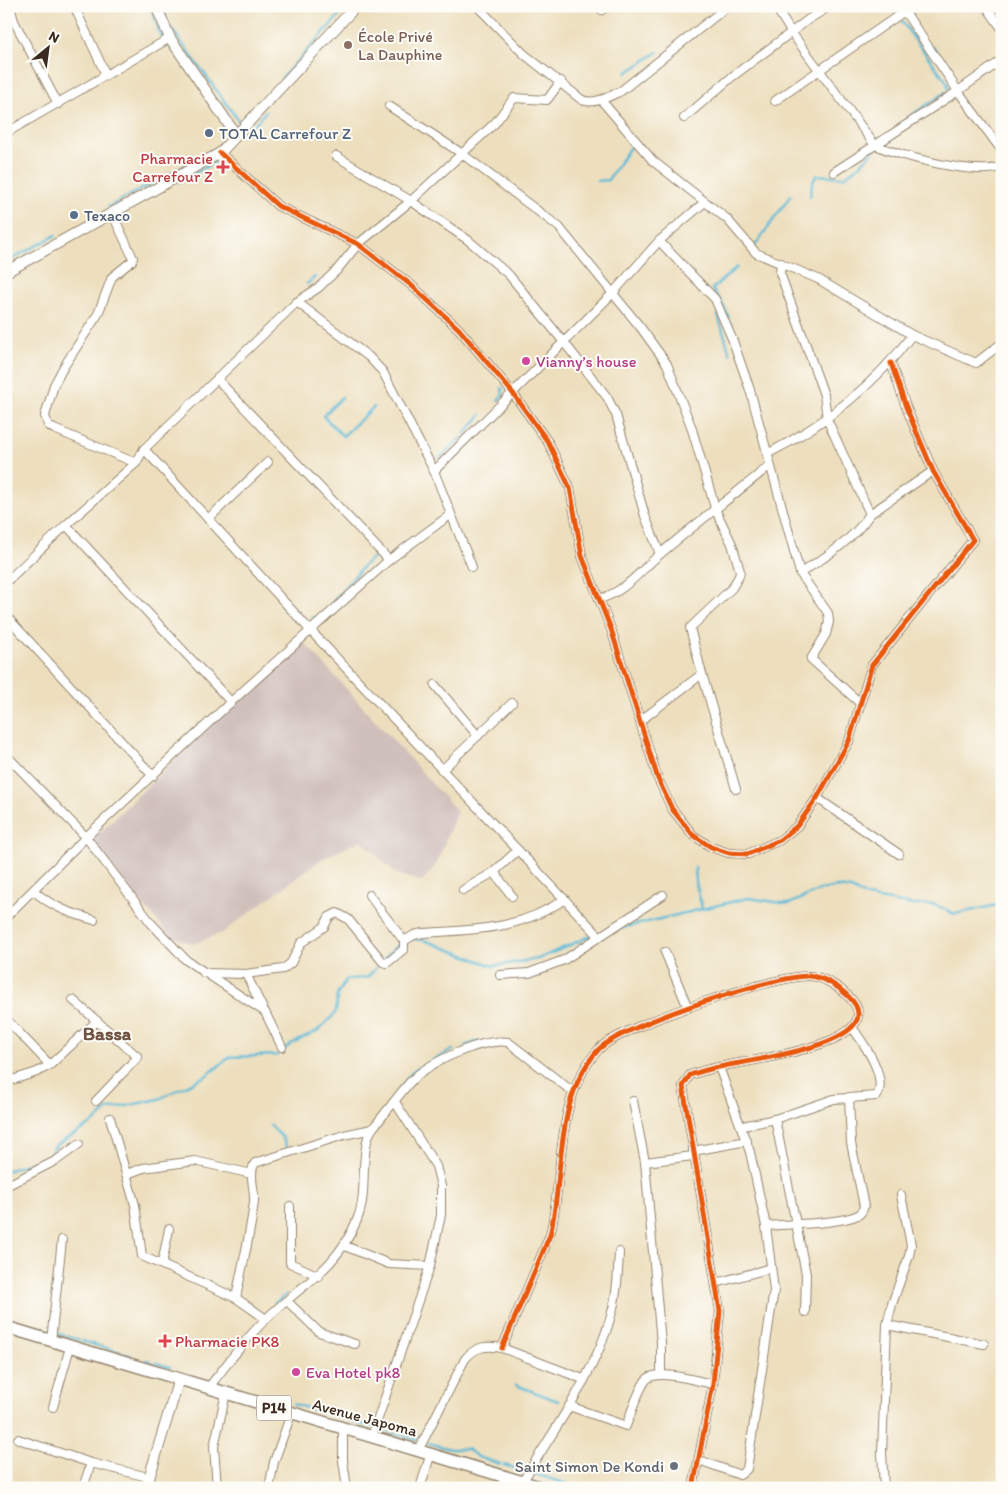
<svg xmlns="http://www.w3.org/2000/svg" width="1008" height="1494" viewBox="0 0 1008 1494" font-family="Itim,sans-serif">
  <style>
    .industrial { fill: #d0c0bc }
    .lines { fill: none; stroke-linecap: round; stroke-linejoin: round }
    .stream { stroke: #57b8d6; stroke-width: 2.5 }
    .street-casing { stroke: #94846e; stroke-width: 10 }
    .secondary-casing { stroke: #94846e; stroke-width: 12 }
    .primary-casing { stroke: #94846e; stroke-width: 14 }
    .street { stroke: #fff; stroke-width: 8 }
    .secondary { stroke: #fff; stroke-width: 10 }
    .primary { stroke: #fff; stroke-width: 11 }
    .cycleway-casing { stroke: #fdfcf7; stroke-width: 8 }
    .cycleway { stroke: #e8590c; stroke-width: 5 }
    .education-dot { fill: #8d6e63; stroke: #fdfcf7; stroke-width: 2 }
    .service-dot { fill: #5c6f8a; stroke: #fdfcf7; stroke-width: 2 }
    .health-dot { fill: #e0444e; stroke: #fdfcf7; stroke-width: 2 }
    .hotel-dot { fill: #d1479c; stroke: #fdfcf7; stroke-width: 2 }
    .worship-dot { fill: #6b7280; stroke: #fdfcf7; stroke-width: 2 }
    .labels { text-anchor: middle; stroke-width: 4; stroke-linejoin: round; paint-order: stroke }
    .shield { fill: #fdfcf7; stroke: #75695f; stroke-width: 1 }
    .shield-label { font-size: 15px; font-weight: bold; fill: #3b2a1e }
    .education-label { font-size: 16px; fill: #785e54; stroke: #fdfcf7; text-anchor: start }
    .service-label { font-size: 16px; fill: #4e5e75; stroke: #fdfcf7; text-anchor: start }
    .health-label { font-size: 16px; fill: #be3a42; stroke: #fdfcf7; text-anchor: end }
    .hotel-label { font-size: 16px; fill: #b23c85; stroke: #fdfcf7; text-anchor: start }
    .street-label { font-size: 16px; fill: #3b2a1e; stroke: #fdfcf7 }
    .worship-label { font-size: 16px; fill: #5b616d; stroke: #fdfcf7; text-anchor: end }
    .quarter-label { font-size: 19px; font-weight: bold; fill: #705342; stroke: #fdfcf7 }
  </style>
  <rect width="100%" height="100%" fill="#fdfcf7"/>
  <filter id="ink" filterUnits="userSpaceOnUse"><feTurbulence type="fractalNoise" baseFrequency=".02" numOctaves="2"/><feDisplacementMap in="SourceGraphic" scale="10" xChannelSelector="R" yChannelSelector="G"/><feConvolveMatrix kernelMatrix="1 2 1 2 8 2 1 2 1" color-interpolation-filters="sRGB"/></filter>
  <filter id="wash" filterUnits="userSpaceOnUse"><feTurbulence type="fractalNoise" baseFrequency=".0096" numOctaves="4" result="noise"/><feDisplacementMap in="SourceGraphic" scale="20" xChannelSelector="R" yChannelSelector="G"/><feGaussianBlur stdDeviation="1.12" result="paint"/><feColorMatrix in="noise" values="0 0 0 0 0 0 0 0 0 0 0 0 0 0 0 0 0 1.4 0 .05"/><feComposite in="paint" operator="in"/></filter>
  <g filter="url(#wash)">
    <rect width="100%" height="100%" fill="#eddfbe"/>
    <polygon class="industrial" points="305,643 457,811 437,863 422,882 395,873 361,840 322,859 222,933 193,944 170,936 90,842 227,709"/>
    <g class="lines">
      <g class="stream">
        <polyline points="151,6 158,29 164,39"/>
        <polyline points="163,6 166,16"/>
        <polyline points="891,6 896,13"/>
        <polyline points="899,17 918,44"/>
        <polyline points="171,28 241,124"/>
        <polyline points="166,41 173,51"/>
        <polyline points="919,45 947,82 948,88"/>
        <polyline points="933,47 948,68"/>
        <polyline points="976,72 985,66"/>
        <polyline points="626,73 658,52"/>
        <polyline points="281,79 348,6"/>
        <polyline points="912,115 946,92"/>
        <polyline points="902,123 908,118"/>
        <polyline points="254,125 266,111"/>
        <polyline points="597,181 608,180 630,147"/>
        <polyline points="179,182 215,162"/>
        <polyline points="810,196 812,183 817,175 844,177 859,166 874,150"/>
        <polyline points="108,207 200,158"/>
        <polyline points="754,247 791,195"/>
        <polyline points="6,262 56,235"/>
        <polyline points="307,284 315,277"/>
        <polyline points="722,303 712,289 737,267"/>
        <polyline points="723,305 729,317"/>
        <polyline points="719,314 718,315 730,354"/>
        <polyline points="730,322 762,407"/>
        <polyline points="342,397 323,416 343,436 374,407"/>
        <polyline points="498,400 503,395 502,388"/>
        <polyline points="465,434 481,415"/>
        <polyline points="440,458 461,438"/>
        <polyline points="312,618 319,618 365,564 375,556"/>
        <polyline points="695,867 696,883 702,908"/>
        <polyline points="618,929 748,898 789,904 820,890 838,887 851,889 867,897 913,905 933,904 955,914 1002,904"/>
        <polyline points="412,939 424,940 493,966 538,959 595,934"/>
        <polyline points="465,1046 479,1041"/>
        <polyline points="396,1094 413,1071 453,1050"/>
        <polyline points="270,1125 282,1137 288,1151"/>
        <polyline points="363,1145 364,1133"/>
        <polyline points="6,1171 47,1158 56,1145 93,1123 107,1110 159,1099 206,1076 230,1057 278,1055 291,1044 317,1031 331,1018 336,1012 337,995 346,980 368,977 395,947 402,942"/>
        <polyline points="275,1303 287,1294"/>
        <polyline points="6,1318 79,1340"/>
        <polyline points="82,1341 130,1355"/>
        <polyline points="146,1360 152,1362"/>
        <polyline points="156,1363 170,1367"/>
        <polyline points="516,1385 558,1401"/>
        <polyline points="293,1404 329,1414"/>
        <polyline points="332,1415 371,1427"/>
        <polyline points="376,1428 418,1440"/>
        <polyline points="429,1443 450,1449 466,1449"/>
        <polyline points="467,1449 478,1457 500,1464"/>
        <polyline points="504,1465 518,1469"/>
        <polyline points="535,1474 580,1488"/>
      </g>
    </g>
  </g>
  <g filter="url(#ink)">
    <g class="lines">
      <defs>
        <g id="street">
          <polyline points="10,6 14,21 58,104"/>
          <polyline points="74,6 106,75"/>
          <path d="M477 6 524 54 582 100C595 105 610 96 621 91L728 6"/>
          <polyline points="601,6 602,10"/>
          <path d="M775 6 791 32 874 144C896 156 980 177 1002 166"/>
          <polyline points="901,6 958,91 1002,151"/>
          <polyline points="986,6 1002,29"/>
          <polyline points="601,100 653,161 727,219 756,253 818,279 912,335 976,363 1002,343"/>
          <polyline points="775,101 912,6"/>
          <polyline points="389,106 461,153 559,227 641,328 667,364 691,426 716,511 732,544 740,571 739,576 732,588 690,628 702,674"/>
          <polyline points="684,118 733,76 809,19 830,6"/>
          <polyline points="6,133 170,38"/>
          <polyline points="220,153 278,206 358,244 411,285 459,329 512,392 548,442 570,488 582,556 611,629 658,779 672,809 693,835 711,847 729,853 748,854 780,840 797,826 817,798 849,741 872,665 973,540 933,471 906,407 891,363"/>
          <polyline points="336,156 411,201 468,240 509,275 563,341 607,397 616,415 645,516 660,554"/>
          <polyline points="834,172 958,91 1002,60"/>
          <polyline points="112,213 133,258 132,261 112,277 98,314 63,368 54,385 45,416 48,425 54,429 136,463"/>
          <polyline points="659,241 715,299 733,341 750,390 800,573 828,613 829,622 826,634 811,659 861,704"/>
          <path d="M781 263 780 273 824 395 827 419 870 514C852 541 827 556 800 573"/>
          <polyline points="297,302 369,357 383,372 434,471 472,567"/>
          <polyline points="217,379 389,560"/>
          <polyline points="144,449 310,630 599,936"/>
          <path d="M767 454C824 425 873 387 912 335"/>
          <polyline points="434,471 612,294 659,241 705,202"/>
          <polyline points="870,514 933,471"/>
          <polyline points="208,519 268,462"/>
          <polyline points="66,525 231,702"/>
          <polyline points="6,582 66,525 136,463 144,449 297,302 318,288 337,270 358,244 411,201 495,123 514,98 547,100 561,81"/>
          <path d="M599 599C625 592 639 572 659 555 695 524 733 496 769 466"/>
          <polyline points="6,616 153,776"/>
          <polyline points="435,685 478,736"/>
          <polyline points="640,721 702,674 736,789"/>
          <polyline points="6,755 86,837 151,923 186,960 265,1012 282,1047"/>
          <polyline points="442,770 512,703"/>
          <polyline points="817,798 899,854"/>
          <polyline points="494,872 512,896"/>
          <polyline points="463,890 494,872 518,850"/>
          <path d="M34 891C52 907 70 913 94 920"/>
          <polyline points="6,917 86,837 231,702 389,560 450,515"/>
          <path d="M404 941 414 935 423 933C475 930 520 930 565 899"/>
          <polyline points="665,952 688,1008"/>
          <polyline points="204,973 246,974 283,969 291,963 301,943 324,927 329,917 337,913 348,919 383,962 387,963 404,949 404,941 369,895"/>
          <polyline points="246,974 264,1011"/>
          <polyline points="500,975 529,973 564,960 663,895"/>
          <polyline points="73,1000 138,1057 96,1101"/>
          <polyline points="6,1019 50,1065"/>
          <polyline points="6,1082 37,1072 50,1065 97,1021"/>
          <polyline points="633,1101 645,1162 661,1343 661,1374"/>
          <polyline points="110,1118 135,1205 142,1256 236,1298 266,1319"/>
          <polyline points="775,1119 806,1274 805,1312"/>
          <path d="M743 1126 775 1119 834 1099 877 1096C888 1076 863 1043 852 1027"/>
          <polyline points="693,1151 747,1141"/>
          <polyline points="645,1162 693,1156"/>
          <polyline points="127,1174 143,1168 195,1161 252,1174"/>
          <polyline points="6,1186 57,1160 79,1144"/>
          <polyline points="290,1206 290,1263 319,1276"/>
          <path d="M766 1226C789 1224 839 1224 858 1215 862 1213 863 1210 864 1206L851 1143 849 1097"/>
          <polyline points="345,1246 389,1264 430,1266"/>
          <polyline points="162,1264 169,1229"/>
          <polyline points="716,1283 771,1268"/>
          <path d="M236 1298C242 1266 251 1233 254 1201 255 1189 248 1173 255 1163L344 1135 372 1129"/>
          <polyline points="287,1301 319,1332 355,1344"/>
          <polyline points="887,1325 984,1344"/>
          <polyline points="51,1341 62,1240"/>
          <path d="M502 1348 550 1235C565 1174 553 1101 598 1050 619 1026 775 975 810 976 823 977 838 986 847 995 901 1044 741 1061 719 1067 709 1069 699 1072 690 1075L683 1086 720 1311 713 1384 693 1488"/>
          <path d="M208 1388C227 1365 244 1340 265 1320 301 1284 335 1272 357 1220 368 1193 360 1165 368 1137L372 1129C386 1113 398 1095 412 1080 430 1062 482 1038 508 1042L573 1092"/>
          <path d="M569 1406 626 1426C631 1414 639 1387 647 1379 659 1369 698 1381 713 1384"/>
          <polyline points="53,1407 70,1347"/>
          <polyline points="343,1429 343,1461 347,1488"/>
          <polyline points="372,1436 430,1266 441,1215 441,1186 436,1166 395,1102"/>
          <polyline points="18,1439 91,1463 148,1477"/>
          <path d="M419 1449 465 1359C476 1346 487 1345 502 1348L583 1379"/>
          <polyline points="699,1460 740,1475 747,1469 774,1290 766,1226 750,1152 719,1067"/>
          <path d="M523 1481C553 1431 595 1374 611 1316 617 1295 618 1274 619 1252"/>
          <polyline points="83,1488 91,1463"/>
          <polyline points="217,1488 214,1447 226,1393"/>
          <polyline points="269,1488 274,1462 291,1414"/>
          <polyline points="420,1488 431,1453"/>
          <polyline points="884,1488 882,1453 887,1325 892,1304 909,1256 911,1245 901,1195"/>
        </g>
        <g id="secondary">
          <polyline points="156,6 170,38 236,135"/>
          <polyline points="6,272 220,153 356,6"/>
          <polyline points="146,1488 179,1379"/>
        </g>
        <polyline id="primary" points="6,1327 543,1488"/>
      </defs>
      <use href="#street" class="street-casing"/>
      <use href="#secondary" class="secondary-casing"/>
      <use href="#primary" class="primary-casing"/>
      <use href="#street" class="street"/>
      <use href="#secondary" class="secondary"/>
      <use href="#primary" class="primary"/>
      <defs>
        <g id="cycleway">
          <polyline points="220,153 278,206 358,244 411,285 459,329 512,392 548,442 570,488 582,556 611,629 658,779 672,809 693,835 711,847 729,853 748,854 780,840 797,826 817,798 849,741 872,665 973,540 933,471 906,407 891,363"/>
          <path d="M502 1348 550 1235C565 1174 553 1101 598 1050 619 1026 775 975 810 976 823 977 838 986 847 995 901 1044 741 1061 719 1067 709 1069 699 1072 690 1075L683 1086 720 1311 713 1384 693 1488"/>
        </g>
      </defs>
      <use href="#cycleway" class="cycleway-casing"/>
      <use href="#cycleway" class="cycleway"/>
    </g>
  </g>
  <circle class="education-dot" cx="348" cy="45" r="5"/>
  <g class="service-dot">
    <circle cx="209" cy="133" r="5"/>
    <circle cx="74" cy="215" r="5"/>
  </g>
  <g class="health-dot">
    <path d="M220.5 159.5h5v5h5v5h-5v5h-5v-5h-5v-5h5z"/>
    <path d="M162.5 1333.5h5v5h5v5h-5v5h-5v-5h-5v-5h5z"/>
  </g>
  <g class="hotel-dot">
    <circle cx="526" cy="361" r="5"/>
    <circle cx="296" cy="1372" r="5"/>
  </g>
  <circle class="worship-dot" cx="674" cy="1466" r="5"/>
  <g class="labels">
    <rect class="shield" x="256.5" y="1395.5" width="35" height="25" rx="4"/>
    <g class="shield-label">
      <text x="274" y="1413">P14</text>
    </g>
    <g class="education-label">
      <text x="358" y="42">École Privé<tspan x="358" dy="18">La Dauphine</tspan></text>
    </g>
    <g class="service-label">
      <text x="219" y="139">TOTAL Carrefour Z</text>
      <text x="84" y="221">Texaco</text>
    </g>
    <g class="health-label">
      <text x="213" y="164">Pharmacie<tspan x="213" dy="18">Carrefour Z</tspan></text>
      <text x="175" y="1347" text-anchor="start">Pharmacie PK8</text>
    </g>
    <g class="hotel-label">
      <text x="536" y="367">Vianny’s house</text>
      <text x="306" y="1378">Eva Hotel pk8</text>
    </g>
    <g class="street-label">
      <text transform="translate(365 1417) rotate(15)" y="6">Avenue Japoma</text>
    </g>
    <g class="worship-label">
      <text x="664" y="1472">Saint Simon De Kondi</text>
    </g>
    <g class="quarter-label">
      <text x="107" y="1040">Bassa</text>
    </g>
  </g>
  <rect width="1008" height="1494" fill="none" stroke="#fdfcf7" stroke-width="25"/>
  <g transform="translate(48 48) rotate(29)" stroke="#fdfcf7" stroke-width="4" paint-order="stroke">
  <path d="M0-4L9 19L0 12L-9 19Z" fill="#3b2a1e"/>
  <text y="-8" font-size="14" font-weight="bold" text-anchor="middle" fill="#3b2a1e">N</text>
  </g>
</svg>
